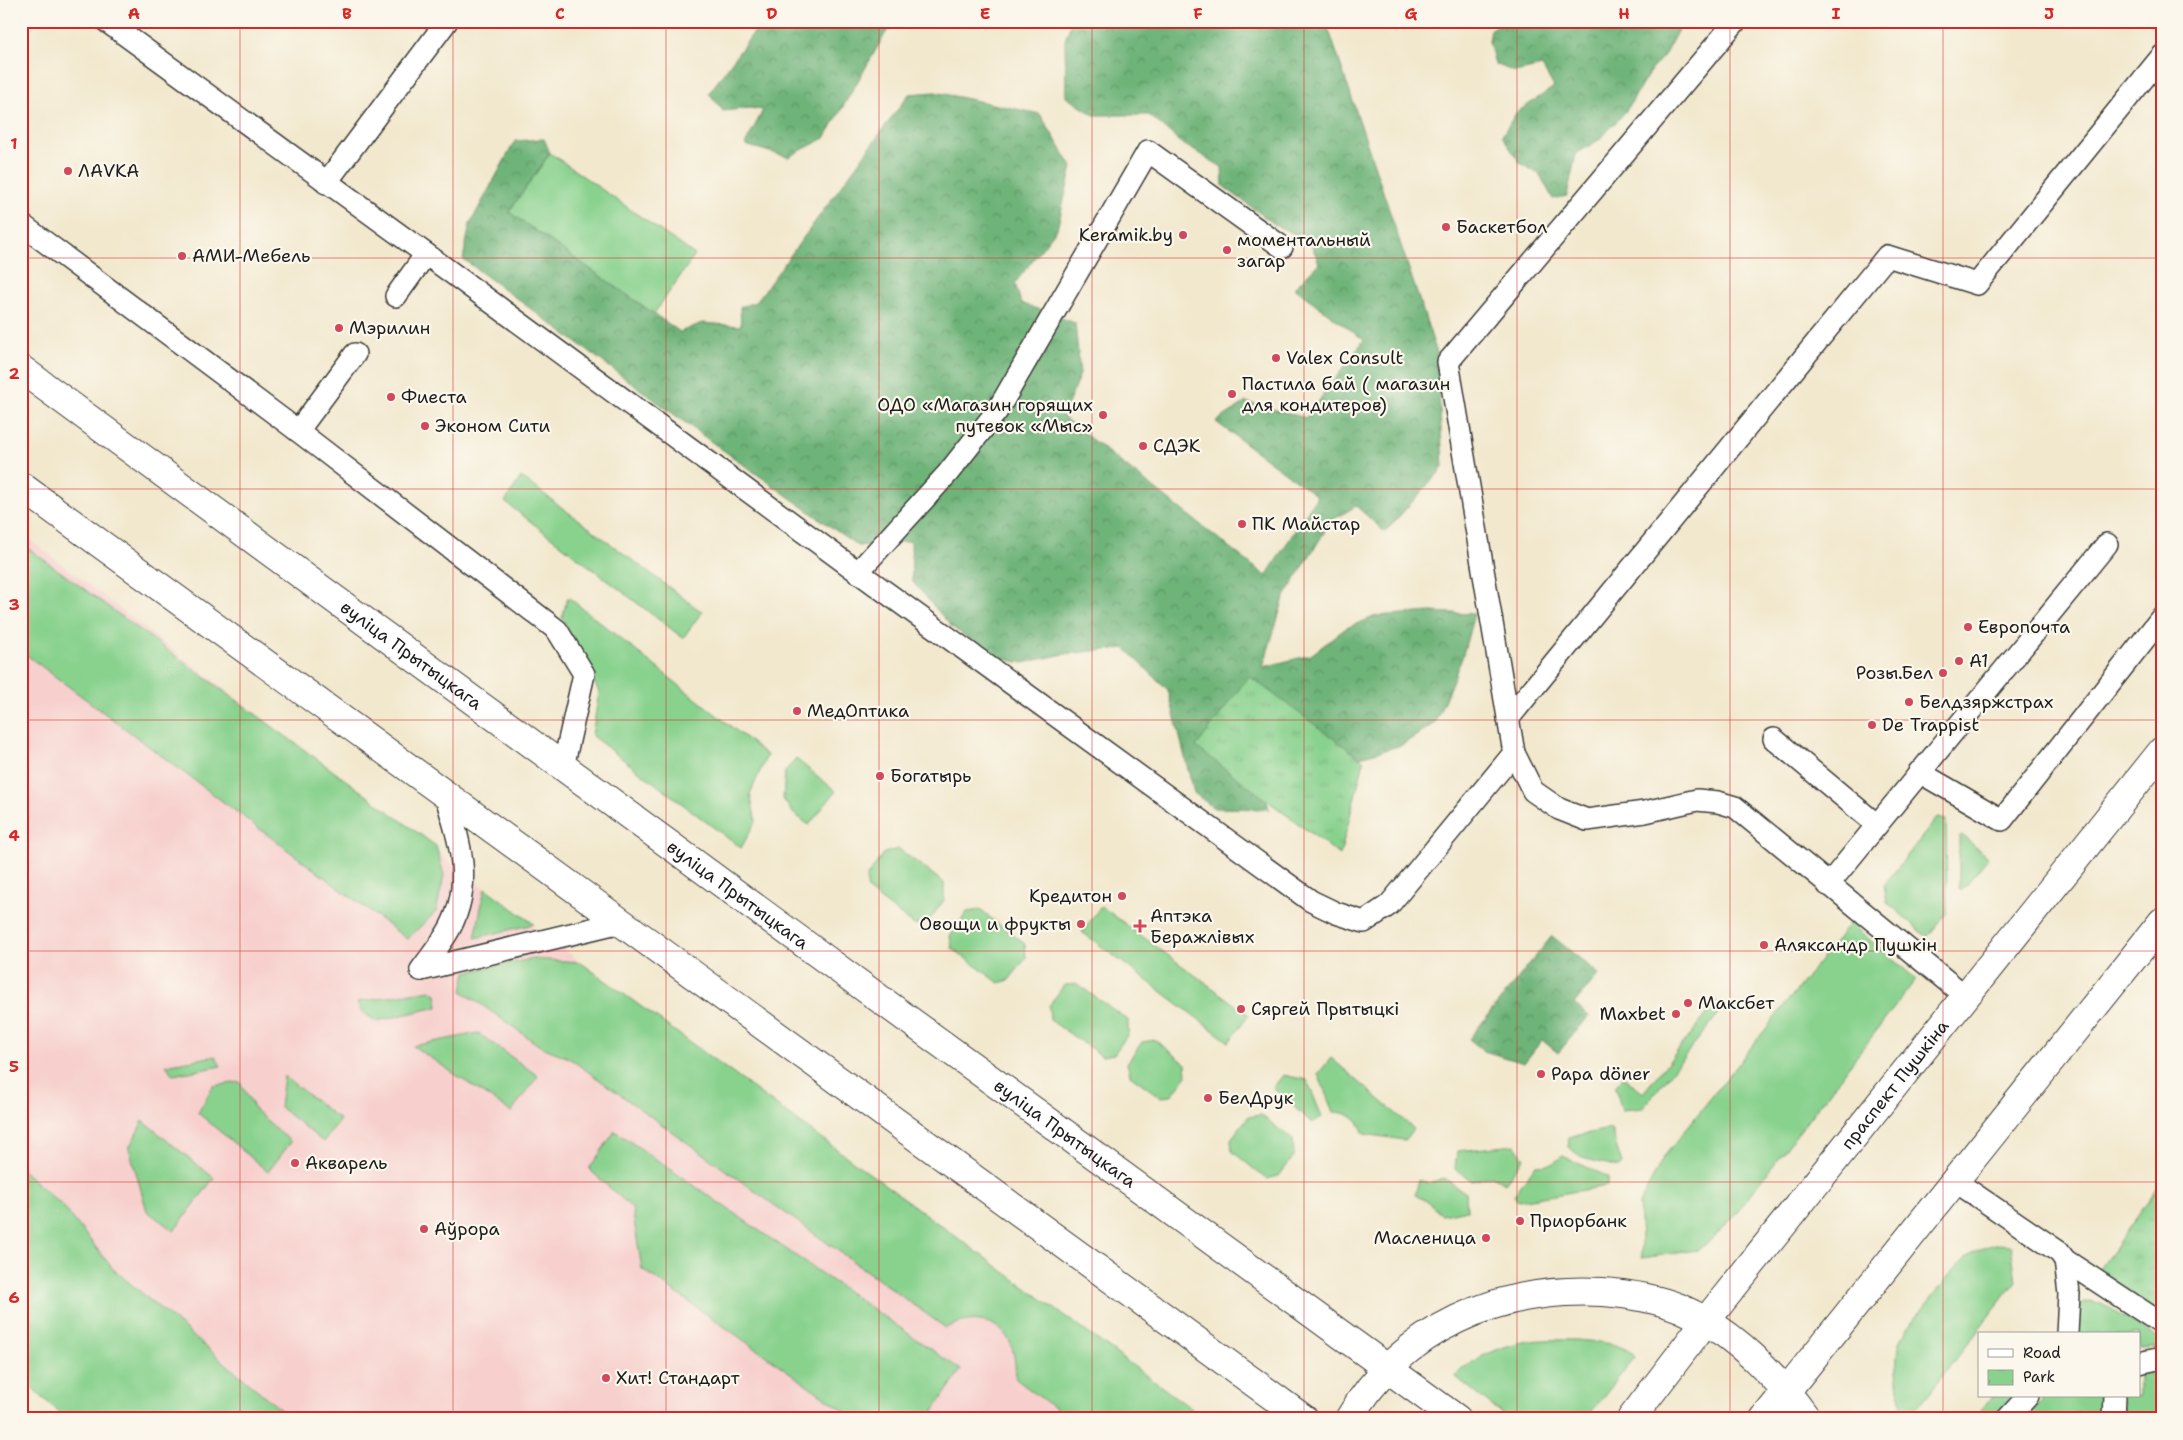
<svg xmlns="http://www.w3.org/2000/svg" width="2183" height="1440" viewBox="0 0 2183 1440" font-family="'Shantell Sans',sans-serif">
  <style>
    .built { fill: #f7d0cd }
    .grass { fill: #89d28e; stroke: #527755 }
    .forest { fill: url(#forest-crowns); stroke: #45684a }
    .park { fill: url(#park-tufts); stroke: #527755 }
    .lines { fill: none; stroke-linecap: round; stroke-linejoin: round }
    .lane-casing { stroke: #3c3b37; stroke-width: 24 }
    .primary-casing { stroke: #3c3b37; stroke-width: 30 }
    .lane { stroke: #fff; stroke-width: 21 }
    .primary { stroke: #fff; stroke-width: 28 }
    .grid { fill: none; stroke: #d62828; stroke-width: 1; stroke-opacity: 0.55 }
    .poi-dot { fill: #d1495b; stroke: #fbf7ec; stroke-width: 2 }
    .labels { text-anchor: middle; stroke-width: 4.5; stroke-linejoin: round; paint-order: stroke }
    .poi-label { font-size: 18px; fill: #1c1c1c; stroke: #fbf7ec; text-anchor: start }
    .street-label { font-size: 18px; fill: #1c1c1c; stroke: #fbf7ec }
    .neatline { fill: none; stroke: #d62828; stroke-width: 2 }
    .grid-label { font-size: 16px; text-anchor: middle; font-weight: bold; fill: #d62828 }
  </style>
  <defs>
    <pattern id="forest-crowns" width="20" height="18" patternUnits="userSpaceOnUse" patternTransform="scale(1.25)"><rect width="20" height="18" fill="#6eb479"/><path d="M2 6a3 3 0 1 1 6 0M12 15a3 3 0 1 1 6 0" fill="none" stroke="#5a9262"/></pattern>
    <pattern id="park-tufts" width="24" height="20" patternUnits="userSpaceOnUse" patternTransform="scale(1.25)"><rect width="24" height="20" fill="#89d28e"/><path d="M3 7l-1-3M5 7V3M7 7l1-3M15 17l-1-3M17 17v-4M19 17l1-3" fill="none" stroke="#76b47a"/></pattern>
  </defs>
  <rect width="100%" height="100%" fill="#fbf7ec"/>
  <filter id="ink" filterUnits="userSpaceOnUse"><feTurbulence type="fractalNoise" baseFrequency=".02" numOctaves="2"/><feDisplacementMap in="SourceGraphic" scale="10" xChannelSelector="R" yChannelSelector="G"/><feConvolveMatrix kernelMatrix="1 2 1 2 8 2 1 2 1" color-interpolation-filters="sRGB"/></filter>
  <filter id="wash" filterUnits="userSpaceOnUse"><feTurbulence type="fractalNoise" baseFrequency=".0096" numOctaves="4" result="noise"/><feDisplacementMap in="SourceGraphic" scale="20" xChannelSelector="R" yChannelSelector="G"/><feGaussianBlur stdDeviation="1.12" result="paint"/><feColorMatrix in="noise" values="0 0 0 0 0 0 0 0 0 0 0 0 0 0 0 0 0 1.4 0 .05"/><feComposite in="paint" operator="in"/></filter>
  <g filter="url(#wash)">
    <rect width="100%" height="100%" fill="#f2e8ce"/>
    <polygon class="built" points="21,533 580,962 1205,1419 167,1419 21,1301"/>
    <g class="grass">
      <polygon points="550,153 695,255 653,315 508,212"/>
      <polygon points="521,477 702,612 683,638 505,502"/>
      <polygon points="21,543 436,846 444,875 436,912 407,939 21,651"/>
      <polygon points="568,597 767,755 750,794 756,821 741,848 592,736 599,692 562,617"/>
      <polygon points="796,759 836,791 809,825 793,813 783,799 785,771"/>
      <polygon points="1937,818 1946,820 1947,913 1927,937 1887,902 1884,885"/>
      <polygon points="1962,835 1988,858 1961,891 1959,888 1959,837"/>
      <polygon points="899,849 944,883 944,900 928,922 914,925 868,890 866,878 884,853"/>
      <polygon points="485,888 534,924 475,938"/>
      <polygon points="1101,906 1249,1015 1229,1042 1082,932"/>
      <polygon points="980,910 1025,944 1026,958 1009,980 999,983 952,948 950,936 967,912"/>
      <polygon points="1850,923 1916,979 1735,1215 1709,1242 1697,1250 1642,1258 1639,1204 1663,1158"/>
      <path d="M531 959 580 962 1203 1417 1201 1419H1069L1016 1379C1015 1366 1015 1351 1009 1340 995 1316 967 1317 946 1328L569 1058 540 1046 462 991 466 972Z"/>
      <polygon points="1077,984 1128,1020 1128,1034 1114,1054 1102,1056 1050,1020 1049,1006 1064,985"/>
      <polygon points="430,990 436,994 438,1007 376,1021 362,1012 357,1002"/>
      <polygon points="1713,998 1724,1007 1643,1108 1622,1110 1615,1087 1623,1077 1643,1093 1708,1013 1704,1009"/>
      <polygon points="478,1033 538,1076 511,1112 413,1046"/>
      <polygon points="1155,1040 1186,1064 1187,1075 1171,1096 1160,1097 1130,1075 1127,1063 1142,1042"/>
      <polygon points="215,1056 221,1066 173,1075 166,1065"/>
      <path d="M1331 1058 1414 1129 1405 1140 1364 1134C1359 1119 1349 1112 1333 1112L1318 1074Z"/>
      <polygon points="1283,1075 1307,1080 1322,1117 1312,1123 1273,1088"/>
      <polygon points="284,1076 340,1120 323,1142 280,1107"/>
      <polygon points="240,1082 256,1111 291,1142 268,1172 198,1113 213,1086"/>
      <polygon points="1261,1115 1293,1140 1294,1156 1279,1176 1266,1179 1232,1151 1231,1139 1248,1117"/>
      <polygon points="143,1121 214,1178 174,1231 147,1211 129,1148"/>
      <polygon points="1611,1129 1622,1164 1619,1167 1582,1158 1569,1147 1568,1137"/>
      <polygon points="615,1131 961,1370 928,1419 856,1419 642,1269 632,1208 589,1169"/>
      <polygon points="1515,1145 1524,1158 1505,1183 1492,1176 1472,1181 1455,1169 1457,1151"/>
      <polygon points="1563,1156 1608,1177 1607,1186 1518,1201 1514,1195 1536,1165 1552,1164"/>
      <polygon points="21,1169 63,1206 113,1269 292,1419 66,1419 21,1378"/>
      <polygon points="1444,1178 1466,1193 1467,1210 1442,1215 1425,1200 1415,1195 1419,1180 1429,1183"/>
      <path d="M1995 1244 2011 1245 2016 1281 1922 1402 1915 1410 1904 1412C1899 1397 1893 1356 1900 1340 1903 1333 1957 1265 1964 1259 1974 1252 1984 1247 1995 1244Z"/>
      <polygon points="2086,1302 2102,1303 2162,1342 2162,1348 2139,1349 2139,1334 2076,1334 2077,1308"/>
      <path d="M1577 1340C1595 1342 1624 1342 1635 1357L1586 1419H1508L1456 1377C1462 1362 1507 1344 1523 1342 1540 1339 1559 1340 1577 1340Z"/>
      <polygon points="2162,1362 2162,1419 2123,1419 2122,1396 2139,1396 2139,1371"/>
      <polygon points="1992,1396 2016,1396 1995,1419 1974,1419"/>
      <polygon points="2045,1396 2105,1396 2106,1419 2086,1419 2077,1411 2071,1419 2025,1419"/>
    </g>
    <g class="forest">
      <polygon points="762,21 897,21 885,34 825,138 788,157 745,145 763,110 750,108 723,111 709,93"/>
      <polygon points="1072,21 1326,21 1437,353 1443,468 1385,532 1356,506 1331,521 1284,598 1263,667 1311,655 1346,628 1376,616 1431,612 1474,614 1462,658 1435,723 1402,745 1333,765 1261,777 1269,809 1214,808 1194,793 1168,690 1125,648 1064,654 1023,663 997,658 952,627 912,581 911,541 858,546 713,443 463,259 470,224 515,141 544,139 550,153 509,212 680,332 702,323 741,326 740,307 756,302 909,94 935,92 1040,114 1072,167 1057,229 1015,283 1021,303 1075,323 1080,374 1063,417 1266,576 1317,496 1216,422 1246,402 1306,418 1364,340 1294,288 1319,263 1310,241 1277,226 1223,186 1222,167 1183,144 1149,115 1094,115 1066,97 1065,40"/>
      <polygon points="1511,21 1677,21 1679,28 1665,54 1651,70 1626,111 1600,139 1576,154 1567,196 1553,199 1540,175 1520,163 1502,136 1516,113 1554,87 1542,66 1515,72 1495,64 1489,42 1491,29"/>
      <polygon points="1552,936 1599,974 1574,1004 1589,1016 1558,1053 1542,1040 1524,1063 1484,1051 1469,1039"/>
    </g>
    <g class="park">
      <polygon points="1249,676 1364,761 1340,855 1196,747"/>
      <polygon points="2162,1182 2162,1316 2095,1276"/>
    </g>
  </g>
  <g filter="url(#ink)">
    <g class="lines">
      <defs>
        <g id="lane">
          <polyline points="106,21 426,254"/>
          <polyline points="1736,21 1448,362 1514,753 1533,791 1559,809 1587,820 1645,812 1697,800 1718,802 1735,807 1965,996"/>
          <polyline points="326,183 447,21"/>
          <polyline points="21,224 298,431 557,630 584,674 563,767"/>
          <polyline points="396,296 426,254 858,572 1311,901 1336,913 1364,922 1389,905 1514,753"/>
          <polyline points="298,431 355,354"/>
          <polyline points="858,572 948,473 997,411 1148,151 1282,247"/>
          <polyline points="1508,719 1887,256 1977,284 2162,56"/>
          <polyline points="1774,739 1877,825"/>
          <polyline points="1919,772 2002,820 2162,617"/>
          <polyline points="1828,885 2107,544"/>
          <polyline points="421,970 621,922"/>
          <path d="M421 970C430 957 442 943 450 928 474 882 459 840 445 794"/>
          <polyline points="1955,1181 2059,1252 2065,1260 2162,1324"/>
          <polyline points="2065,1260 2069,1294 2067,1334"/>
          <polyline points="2139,1363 2162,1358"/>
          <polyline points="2007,1419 2028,1396"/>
          <polyline points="2114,1419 2115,1396"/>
        </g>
        <g id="primary">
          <path id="s1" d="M21 369 847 975 1457 1419"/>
          <polyline points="21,486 1304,1419"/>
          <path d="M1349 1419C1402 1328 1500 1286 1603 1292 1629 1294 1655 1298 1680 1308 1733 1331 1774 1373 1807 1419"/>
          <path id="s2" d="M1631 1419 1705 1322 2162 751"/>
          <polyline points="1764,1419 2162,922"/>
        </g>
      </defs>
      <use href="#lane" class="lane-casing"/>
      <use href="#primary" class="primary-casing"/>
      <use href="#lane" class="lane"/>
      <use href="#primary" class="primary"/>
    </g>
  </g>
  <path class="grid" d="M240 21V1419M453 21V1419M666 21V1419M879 21V1419M1092 21V1419M1304 21V1419M1517 21V1419M1730 21V1419M1943 21V1419M21 258H2162M21 489H2162M21 720H2162M21 951H2162M21 1182H2162"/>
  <g class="poi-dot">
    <circle cx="68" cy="171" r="5"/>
    <circle cx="1446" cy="227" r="5"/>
    <circle cx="1183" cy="235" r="5"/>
    <circle cx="1227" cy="250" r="5"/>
    <circle cx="182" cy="256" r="5"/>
    <circle cx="339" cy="328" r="5"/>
    <circle cx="1276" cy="358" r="5"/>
    <circle cx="1232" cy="394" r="5"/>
    <circle cx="391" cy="397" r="5"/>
    <circle cx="1103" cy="415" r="5"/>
    <circle cx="425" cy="426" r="5"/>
    <circle cx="1143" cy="446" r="5"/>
    <circle cx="1242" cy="524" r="5"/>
    <circle cx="1968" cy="627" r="5"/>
    <circle cx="1959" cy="661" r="5"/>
    <circle cx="1943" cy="673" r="5"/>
    <circle cx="1909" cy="702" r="5"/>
    <circle cx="797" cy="711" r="5"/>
    <circle cx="1872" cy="725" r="5"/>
    <circle cx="880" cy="776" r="5"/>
    <circle cx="1122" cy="896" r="5"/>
    <circle cx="1081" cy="924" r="5"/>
    <path d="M1137.5 918.5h5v5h5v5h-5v5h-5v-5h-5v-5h5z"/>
    <circle cx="1764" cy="945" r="5"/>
    <circle cx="1688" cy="1003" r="5"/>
    <circle cx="1241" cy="1009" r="5"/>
    <circle cx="1676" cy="1014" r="5"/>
    <circle cx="1541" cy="1074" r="5"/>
    <circle cx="1208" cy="1098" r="5"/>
    <circle cx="295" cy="1163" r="5"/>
    <circle cx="1520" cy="1221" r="5"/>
    <circle cx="424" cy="1229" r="5"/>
    <circle cx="1486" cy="1238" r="5"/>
    <circle cx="606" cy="1378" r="5"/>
  </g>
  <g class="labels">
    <g class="poi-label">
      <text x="78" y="177">ЛАVКА</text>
      <text x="1456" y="233">Баскетбол</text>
      <text x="1173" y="241" text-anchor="end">Keramik.by</text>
      <text x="1237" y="246">моментальный<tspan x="1237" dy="21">загар</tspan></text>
      <text x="192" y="262">АМИ-Мебель</text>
      <text x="349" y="334">Мэрилин</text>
      <text x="1286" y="364">Valex Consult</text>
      <text x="1242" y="390">Пастила бай ( магазин<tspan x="1242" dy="21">для кондитеров)</tspan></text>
      <text x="401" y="403">Фиеста</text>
      <text x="1093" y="411" text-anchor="end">ОДО «Магазин горящих<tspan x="1093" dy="21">путевок «Мыс»</tspan></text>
      <text x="435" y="432">Эконом Сити</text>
      <text x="1153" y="452">СДЭК</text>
      <text x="1252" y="530">ПК Майстар</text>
      <text x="1978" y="633">Европочта</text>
      <text x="1969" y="667">A1</text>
      <text x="1933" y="679" text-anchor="end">Розы.Бел</text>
      <text x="1919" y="708">Белдзяржстрах</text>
      <text x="807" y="717">МедОптика</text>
      <text x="1882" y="731">De Trappist</text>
      <text x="890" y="782">Богатырь</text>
      <text x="1112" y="902" text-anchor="end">Кредитон</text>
      <text x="1150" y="922">Аптэка<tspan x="1150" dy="21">Беражлівых</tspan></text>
      <text x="1071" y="930" text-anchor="end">Овощи и фрукты</text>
      <text x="1774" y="951">Аляксандр Пушкін</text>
      <text x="1698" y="1009">Максбет</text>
      <text x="1251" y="1015">Сяргей Прытыцкі</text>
      <text x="1666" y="1020" text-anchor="end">Maxbet</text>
      <text x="1551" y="1080">Papa döner</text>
      <text x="1218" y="1104">БелДрук</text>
      <text x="305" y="1169">Акварель</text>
      <text x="1530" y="1227">Приорбанк</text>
      <text x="434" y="1235">Аўрора</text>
      <text x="1476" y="1244" text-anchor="end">Масленица</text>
      <text x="616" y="1384">Хит! Стандарт</text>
    </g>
    <g class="street-label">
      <text dy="6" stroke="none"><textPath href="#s1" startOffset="484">вуліца Прытыцкага</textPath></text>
      <text dy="6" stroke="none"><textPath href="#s1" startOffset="889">вуліца Прытыцкага</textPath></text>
      <text dy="6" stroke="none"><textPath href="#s2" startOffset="426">праспект Пушкіна</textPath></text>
      <text dy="6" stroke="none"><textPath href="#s1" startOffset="1294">вуліца Прытыцкага</textPath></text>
    </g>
  </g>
  <rect width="2183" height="1440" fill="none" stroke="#fbf7ec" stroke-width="55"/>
  <rect x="1978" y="1332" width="162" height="65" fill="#fbf7ec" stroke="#a29f99"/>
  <rect x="1988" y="1349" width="25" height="8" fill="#ffffff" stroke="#a29f99"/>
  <text x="2023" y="1358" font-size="15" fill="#1c1c1c">Road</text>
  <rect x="1988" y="1370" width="25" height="15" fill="url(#park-tufts)" stroke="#a29f99"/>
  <text x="2023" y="1382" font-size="15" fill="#1c1c1c">Park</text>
  <rect x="28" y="28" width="2128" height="1384" class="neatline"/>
  <g class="grid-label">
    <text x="134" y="19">A</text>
    <text x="347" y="19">B</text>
    <text x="560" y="19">C</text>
    <text x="772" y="19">D</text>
    <text x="985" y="19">E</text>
    <text x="1198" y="19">F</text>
    <text x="1411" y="19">G</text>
    <text x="1624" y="19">H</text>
    <text x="1836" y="19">I</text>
    <text x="2049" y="19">J</text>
    <text x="14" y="149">1</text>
    <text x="14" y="379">2</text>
    <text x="14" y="610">3</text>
    <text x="14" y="841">4</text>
    <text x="14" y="1072">5</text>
    <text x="14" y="1303">6</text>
  </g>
</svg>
